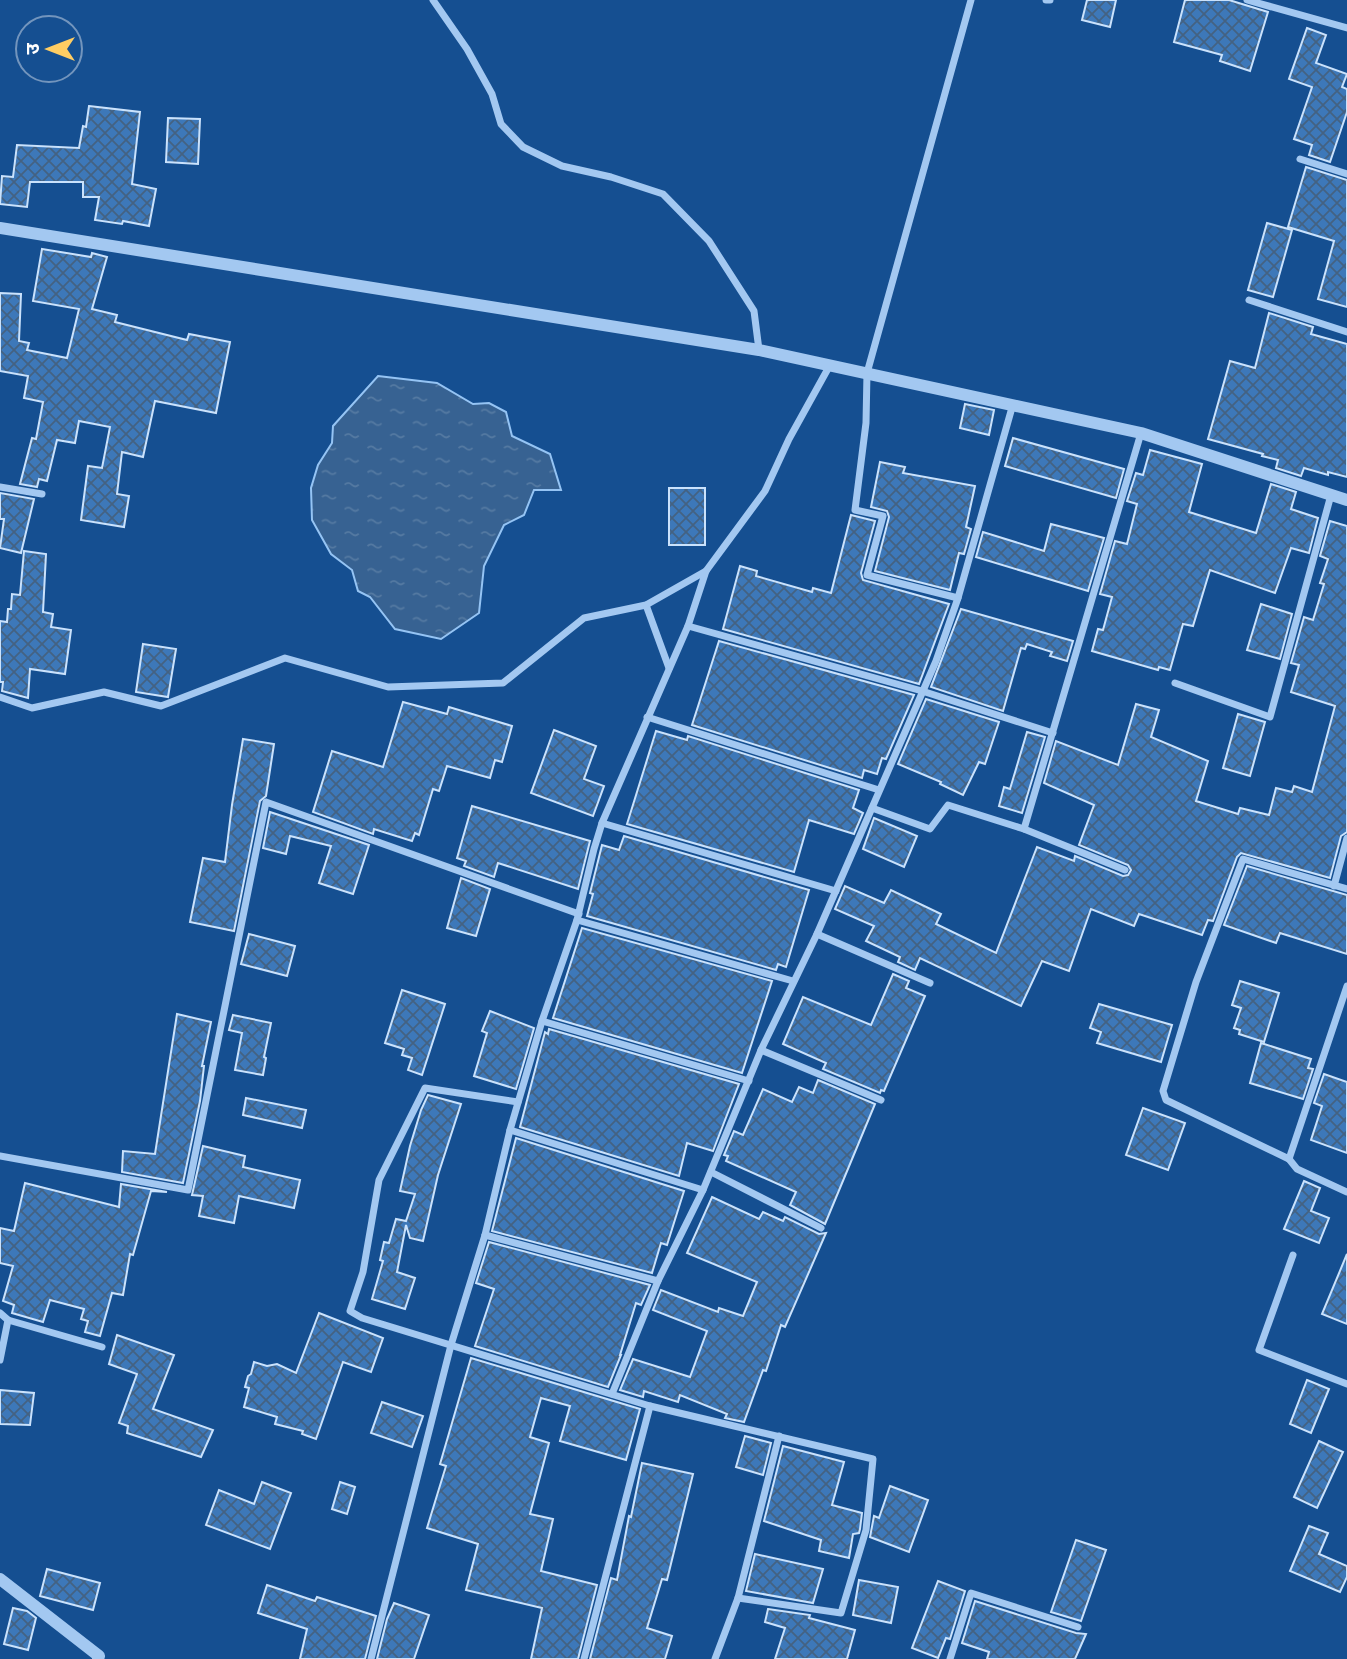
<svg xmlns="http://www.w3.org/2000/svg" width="1347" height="1659" viewBox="0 0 1347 1659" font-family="'Archivo Narrow','Noto Sans Devanagari',sans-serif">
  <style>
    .water { fill: url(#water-ripples); stroke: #95c4f4; stroke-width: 2 }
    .building { fill: url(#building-cross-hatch); stroke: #cae2fc; stroke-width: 2 }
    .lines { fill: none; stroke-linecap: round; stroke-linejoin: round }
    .minor { stroke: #a3c8f1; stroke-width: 7 }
    .tertiary { stroke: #a3c8f1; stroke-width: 12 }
  </style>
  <defs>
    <pattern id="water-ripples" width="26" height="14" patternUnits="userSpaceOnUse" patternTransform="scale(1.75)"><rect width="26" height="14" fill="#376292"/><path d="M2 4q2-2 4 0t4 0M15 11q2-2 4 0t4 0" fill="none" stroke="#557aa2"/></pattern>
    <pattern id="building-cross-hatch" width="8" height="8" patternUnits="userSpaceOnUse" patternTransform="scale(1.75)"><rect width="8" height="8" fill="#3d78b9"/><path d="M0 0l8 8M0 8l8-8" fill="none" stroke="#446282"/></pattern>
  </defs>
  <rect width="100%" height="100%" fill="#154f91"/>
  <polygon class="water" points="378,376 437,383 473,404 489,403 506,412 512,436 550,454 561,490 534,490 524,515 504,525 484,566 479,613 441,639 395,629 370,597 358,591 352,570 331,554 312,520 311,488 318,465 332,443 333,426"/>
  <g class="building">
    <polygon points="1087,0 1116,0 1110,27 1082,20"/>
    <polygon points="1185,0 1229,0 1268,12 1250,71 1220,61 1222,55 1174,42"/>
    <polygon points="1307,28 1326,35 1316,63 1347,74 1342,87 1347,89 1347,112 1330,162 1309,155 1312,145 1294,139 1312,87 1289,79"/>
    <polygon points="89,106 140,112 132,184 156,189 149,226 123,221 122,224 95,220 99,197 83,197 83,182 30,182 27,207 0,204 2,176 13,177 17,145 79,148 83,126 86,127"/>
    <polygon points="168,118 200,119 198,164 166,162"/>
    <polygon points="1306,167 1347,180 1347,307 1318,299 1334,241 1288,227"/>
    <polygon points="1267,223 1292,230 1273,297 1248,290"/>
    <polygon points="42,249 91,257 92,253 107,257 92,309 117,315 115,322 187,340 189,334 230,342 216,413 155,401 143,457 122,452 117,494 129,496 124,527 81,520 88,466 102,468 110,427 79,421 75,443 57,440 47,481 39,479 37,487 20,484 32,438 36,439 43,402 24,398 28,376 0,371 0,293 21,294 19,341 29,343 27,350 67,358 79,309 33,301"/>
    <polygon points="1269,313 1313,327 1311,334 1347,344 1347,477 1328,472 1328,475 1304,468 1301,476 1276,468 1278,460 1262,456 1263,454 1208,439 1230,361 1255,368"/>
    <polygon points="965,404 994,410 989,435 960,428"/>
    <polygon points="1013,438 1124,469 1116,498 1005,466"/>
    <polygon points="1150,450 1202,464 1189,512 1256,533 1271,484 1296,492 1291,509 1318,518 1309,553 1291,548 1275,593 1210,570 1193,626 1183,624 1170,670 1159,667 1158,670 1092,651 1098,629 1103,630 1112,597 1100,594 1115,541 1127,544 1137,504 1127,501 1136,473 1143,475"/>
    <polygon points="880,462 905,467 903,473 975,486 966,527 971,529 964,554 959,553 950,590 875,571 889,517 887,511 871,507"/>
    <rect x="669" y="488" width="36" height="57"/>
    <polygon points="0,493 34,499 21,553 0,548 4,519 0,519"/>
    <polygon points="851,515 875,521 861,573 863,580 949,604 919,684 723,629 740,566 757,571 756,576 812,592 813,588 831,593"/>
    <polygon points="1330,521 1347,526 1347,832 1341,836 1330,878 1241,853 1237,857 1213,921 1208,920 1202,935 1139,914 1134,926 1091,909 1069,971 1042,961 1021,1006 920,958 915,970 898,962 900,957 866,941 874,926 835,909 845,886 884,903 891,890 941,914 936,924 996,953 1037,847 1074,861 1075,856 1123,876 1128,875 1131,870 1128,865 1079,845 1094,805 1044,783 1056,741 1118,765 1136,704 1159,710 1151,737 1208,761 1196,801 1238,814 1240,808 1269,815 1276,788 1292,792 1294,786 1312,792 1335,706 1291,692 1299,665 1291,663 1304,617 1313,620 1324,584 1320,583 1328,559 1320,556"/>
    <polygon points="1051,524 1104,538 1088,591 976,557 983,532 1044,551"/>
    <polygon points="24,551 46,554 43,612 53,614 51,627 71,630 65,674 30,669 28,698 2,691 3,682 0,682 0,621 7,622 8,609 11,609 12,594 20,595"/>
    <polygon points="1261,604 1292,614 1280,659 1247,650"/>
    <polygon points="961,609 1073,641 1067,661 1050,656 1052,652 1027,644 1025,649 1021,648 1003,711 931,687"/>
    <polygon points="719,641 914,695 886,759 882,758 877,774 864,770 862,778 692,725"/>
    <polygon points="143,644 176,649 168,697 136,692"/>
    <polygon points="926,699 999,722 985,764 979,762 963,795 940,784 941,782 898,764"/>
    <polygon points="403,702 447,714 449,707 512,726 502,762 495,760 490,778 447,766 439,791 433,789 419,835 415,833 412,841 374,829 373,834 313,812 332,751 383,767"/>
    <polygon points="1238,714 1265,722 1250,776 1223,768"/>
    <polygon points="554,730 596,746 584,779 604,786 593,816 531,793"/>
    <polygon points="656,731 687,740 688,736 859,790 853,808 863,813 854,834 809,820 794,872 627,824"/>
    <polygon points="1027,732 1045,737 1022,813 999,806 1004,787 1010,789"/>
    <polygon points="243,739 274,744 266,796 260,801 234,931 190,922 203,858 225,862 232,805"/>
    <polygon points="472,806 590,841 578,889 498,863 494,877 464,866 466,861 457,858"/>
    <polygon points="270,812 369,845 353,894 319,883 331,846 290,836 286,854 263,848"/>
    <polygon points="874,818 917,836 904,867 863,849"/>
    <polygon points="624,836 809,890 786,967 778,964 776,970 587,916 593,894 590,893 602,845 619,850"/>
    <polygon points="1247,866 1347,895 1347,954 1280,933 1276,943 1224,925"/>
    <polygon points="461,878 490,889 476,936 447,928"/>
    <polygon points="582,928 772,981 742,1073 553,1018"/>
    <polygon points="249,934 295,946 287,976 241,964"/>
    <polygon points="893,974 909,981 906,988 925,996 884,1091 881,1090 880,1093 823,1069 826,1063 783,1044 803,997 871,1025"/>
    <polygon points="1240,981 1279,993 1264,1042 1239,1034 1240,1030 1234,1028 1241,1008 1232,1005"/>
    <polygon points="402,990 445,1004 422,1075 408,1070 412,1058 402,1055 404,1049 385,1043"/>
    <polygon points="1099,1004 1172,1025 1161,1062 1097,1043 1101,1032 1090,1028"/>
    <polygon points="490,1011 534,1028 516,1089 474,1076 487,1033 482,1031"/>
    <polygon points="177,1014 211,1022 202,1066 204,1066 200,1101 183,1183 122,1172 123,1151 155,1154"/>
    <polygon points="233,1015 271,1023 264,1057 266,1058 263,1075 235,1070 242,1033 229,1030"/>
    <polygon points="549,1029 739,1084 713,1151 687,1143 679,1176 520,1127 545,1032 548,1034"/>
    <polygon points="1261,1043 1311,1059 1308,1068 1313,1069 1303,1099 1250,1083"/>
    <polygon points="1324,1074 1347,1082 1347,1153 1311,1140 1322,1106 1314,1103"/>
    <polygon points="818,1080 875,1104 825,1224 790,1205 796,1192 726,1161 728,1156 724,1155 734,1131 743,1135 763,1089 792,1102 799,1087 813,1093"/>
    <polygon points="428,1095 461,1104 438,1175 423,1241 410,1238 406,1225 397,1272 415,1278 405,1309 372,1299 383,1261 380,1260 384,1242 389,1243 396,1219 406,1221 415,1194 400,1191 410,1146 421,1110"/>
    <polygon points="246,1098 306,1110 302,1128 243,1115"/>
    <polygon points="1143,1108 1185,1123 1168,1170 1126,1155"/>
    <polygon points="516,1138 684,1191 667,1245 661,1243 652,1273 492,1231"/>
    <polygon points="203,1146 245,1156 243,1167 300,1180 294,1208 239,1196 234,1223 199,1216 203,1196 192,1195"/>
    <polygon points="1304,1181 1320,1188 1311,1211 1329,1218 1319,1243 1284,1229"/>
    <polygon points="25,1183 119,1207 121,1184 167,1192 151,1191 133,1255 130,1254 123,1295 112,1293 100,1336 85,1332 88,1321 81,1319 84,1309 50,1300 43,1322 12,1313 14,1305 3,1301 13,1266 0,1263 0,1228 14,1231"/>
    <polygon points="712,1197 759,1219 763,1212 783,1221 785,1217 819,1234 826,1233 785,1327 781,1325 766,1371 763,1370 744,1422 725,1418 727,1414 680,1395 678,1402 644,1391 643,1397 620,1390 633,1359 690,1377 707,1331 653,1310 661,1290 718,1312 719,1308 743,1316 757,1282 687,1253"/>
    <polygon points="489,1242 650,1285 641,1305 636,1303 620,1355 621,1355 608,1387 475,1346 494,1289 476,1283"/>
    <polygon points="1347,1254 1347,1324 1322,1314"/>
    <polygon points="319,1313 383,1338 371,1372 343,1362 316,1439 302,1434 303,1431 275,1424 277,1417 244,1407 249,1388 245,1387 248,1376 251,1374 254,1362 267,1366 277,1364 296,1373"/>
    <polygon points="117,1335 174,1355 153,1409 213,1430 201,1457 127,1433 128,1426 119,1423 137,1374 109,1364"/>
    <polygon points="471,1358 640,1409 626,1460 560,1441 570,1406 541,1398 530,1437 549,1443 530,1514 553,1519 541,1571 597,1585 578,1659 531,1659 542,1608 466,1590 478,1544 427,1528 446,1466 440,1464"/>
    <polygon points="1307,1380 1329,1389 1311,1433 1290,1424"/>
    <polygon points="0,1390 34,1393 30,1425 0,1424"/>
    <polygon points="382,1402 423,1416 412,1447 371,1433"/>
    <polygon points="745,1436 771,1443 763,1475 736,1467"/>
    <polygon points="1319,1441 1343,1452 1317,1508 1294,1497"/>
    <polygon points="783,1446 844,1462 832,1505 862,1513 860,1529 859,1533 853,1534 849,1558 819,1551 821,1540 764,1521"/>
    <polygon points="642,1463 693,1474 667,1580 662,1579 647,1628 672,1636 665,1659 590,1659 611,1578 617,1580 629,1516 631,1517"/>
    <polygon points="262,1482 291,1493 270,1549 206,1525 219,1490 254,1504"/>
    <polygon points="340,1482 355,1487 347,1514 332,1509"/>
    <polygon points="890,1486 928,1500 909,1552 870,1537 874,1516 879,1518"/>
    <polygon points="1309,1526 1328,1533 1319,1554 1347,1566 1347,1577 1340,1592 1290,1571"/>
    <polygon points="1076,1540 1106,1550 1081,1621 1051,1612"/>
    <polygon points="755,1554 823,1569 813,1603 746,1591"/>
    <polygon points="47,1569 100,1583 93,1610 40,1596"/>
    <polygon points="859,1580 898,1587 891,1623 853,1615"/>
    <polygon points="938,1581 965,1591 950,1639 946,1638 938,1658 912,1648"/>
    <polygon points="267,1585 315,1601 317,1597 376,1616 365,1659 300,1659 307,1629 258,1613"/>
    <polygon points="975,1601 1076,1633 1086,1634 1075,1659 987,1659 989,1652 962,1643"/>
    <polygon points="394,1603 429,1615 414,1659 377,1659 387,1619"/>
    <polygon points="13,1608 27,1611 36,1618 28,1650 4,1644"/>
    <polygon points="768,1609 810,1615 809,1618 855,1630 847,1659 775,1659 785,1628 765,1622"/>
  </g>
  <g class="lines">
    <g class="minor">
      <polyline points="433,0 467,49 492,94 501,124 523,147 562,166 611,177 663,194 709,241 754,311 759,350"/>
      <polyline points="1046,0 1050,0"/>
      <polyline points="1247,0 1347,28"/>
      <polyline points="1300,159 1347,174"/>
      <polyline points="1249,300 1347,332"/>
      <polyline points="0,487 42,494"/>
      <polyline points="958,598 867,575 883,516 855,510 866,423 867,373 971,0"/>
      <polyline points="646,605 669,668"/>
      <polyline points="688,626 922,691 1053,733"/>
      <polyline points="1175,683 1270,717 1331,495"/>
      <polyline points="0,697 32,708 104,692 161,706 285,658 388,687 503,683 584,618 646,605 706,571"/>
      <polyline points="647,717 879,790"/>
      <polyline points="872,808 930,829 948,805 1024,829"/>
      <polyline points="602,823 836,891"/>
      <polyline points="1125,870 1024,829 1141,433"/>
      <polyline points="1334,886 1347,838"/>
      <polyline points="577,920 793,981"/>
      <polyline points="817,934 930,983"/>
      <polyline points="1347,986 1289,1159 1297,1169 1347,1192"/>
      <polyline points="542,1021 749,1081"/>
      <polyline points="761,1050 881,1100"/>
      <polyline points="518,1102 425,1088 379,1180 363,1272 350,1311 362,1318 650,1406 873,1459 866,1530 841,1613 738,1598"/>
      <polyline points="510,1130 703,1190"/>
      <polyline points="0,1156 188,1190 266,802 579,914"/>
      <polyline points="1289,1159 1166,1100 1163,1091 1196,982 1243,859 1347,889"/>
      <polyline points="711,1172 821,1228"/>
      <polyline points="485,1235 658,1281"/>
      <polyline points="1293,1255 1259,1350 1347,1384"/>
      <polyline points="0,1313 8,1320 0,1360"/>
      <polyline points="8,1320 102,1347"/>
      <polyline points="612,1394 658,1281 703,1190 761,1050 817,934 936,661 958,598 1013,404"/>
      <polyline points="371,1659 451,1345 485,1235 510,1130 542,1021 577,920 594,849 602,823 688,626 706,571 765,491 789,439 830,365"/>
      <polyline points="584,1659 650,1406"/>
      <polyline points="715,1659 738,1598 779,1436"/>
      <polyline points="950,1659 971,1593 1078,1627"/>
    </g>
    <g class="tertiary">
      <polyline points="0,228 759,350 1141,433 1347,500"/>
      <polyline points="0,1579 99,1656 98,1659"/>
    </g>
  </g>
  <g transform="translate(49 49) rotate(270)"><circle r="33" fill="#154f91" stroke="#7395bd" stroke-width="2"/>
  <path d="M0-5L12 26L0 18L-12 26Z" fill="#ffcd63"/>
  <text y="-10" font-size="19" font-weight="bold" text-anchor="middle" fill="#ffffff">उ</text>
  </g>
</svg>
